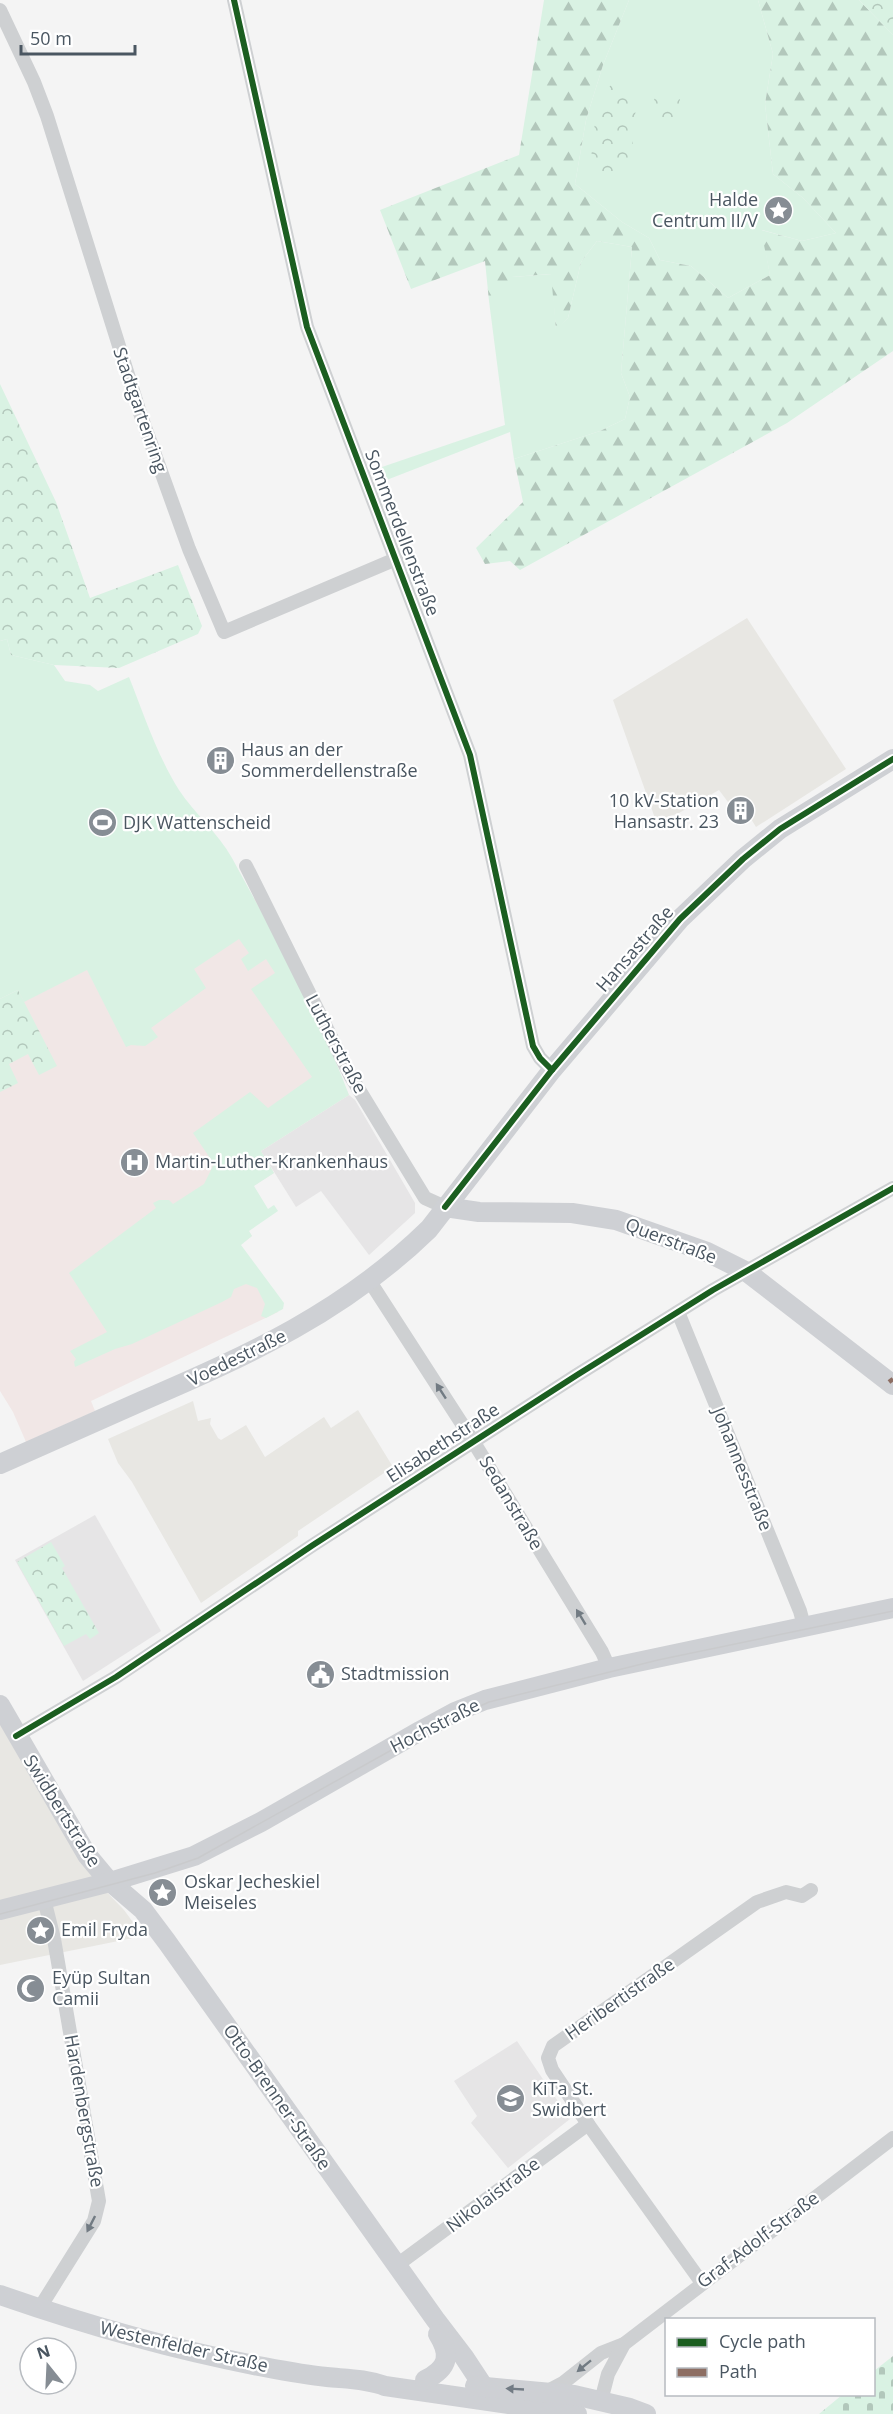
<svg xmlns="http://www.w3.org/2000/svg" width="893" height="2414" viewBox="0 0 893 2414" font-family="'Open Sans',sans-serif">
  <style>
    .commercial { fill: #e8e7e3 }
    .education { fill: #e6e5e6 }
    .medical { fill: #f1e7e6 }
    .green { fill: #d9f2e3 }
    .forest { fill: url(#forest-firs) }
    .cemetery { fill: url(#cemetery-stones) }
    .park { fill: url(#park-crowns) }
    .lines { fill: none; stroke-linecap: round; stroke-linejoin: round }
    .street { stroke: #ced0d2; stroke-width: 14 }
    .secondary { stroke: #ced0d4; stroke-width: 20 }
    .tram { stroke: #c9cacc; stroke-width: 1.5 }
    .quiet { stroke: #8d6e63; stroke-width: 4.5; stroke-dasharray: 9 4.5; stroke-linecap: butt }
    .cycleway-casing { stroke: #fff; stroke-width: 10 }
    .cycleway { stroke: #1b5e20; stroke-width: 6 }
    .oneway { fill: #727b83 }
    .oneway2 { fill: #727b84 }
    .labels { text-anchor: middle; stroke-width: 4.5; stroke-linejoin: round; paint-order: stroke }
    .poi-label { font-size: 18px; fill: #4a5661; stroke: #fff; text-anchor: start }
    .street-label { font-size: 18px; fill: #4a5661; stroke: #fff }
  </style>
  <defs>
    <pattern id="forest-firs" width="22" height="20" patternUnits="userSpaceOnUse" patternTransform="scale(1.5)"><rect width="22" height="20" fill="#d9f2e3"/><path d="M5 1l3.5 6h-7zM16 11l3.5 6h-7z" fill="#b2c7bb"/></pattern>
    <pattern id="cemetery-stones" width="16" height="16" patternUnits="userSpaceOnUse" patternTransform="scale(1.5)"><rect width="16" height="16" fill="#d9f2e3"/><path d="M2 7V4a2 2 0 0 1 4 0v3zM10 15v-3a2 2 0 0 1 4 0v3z" fill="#b2c7bb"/></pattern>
    <pattern id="park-crowns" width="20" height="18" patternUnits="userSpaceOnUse" patternTransform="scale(1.5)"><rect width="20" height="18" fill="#d9f2e3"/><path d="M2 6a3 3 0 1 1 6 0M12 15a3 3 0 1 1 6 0" fill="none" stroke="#b2c7bb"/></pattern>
  </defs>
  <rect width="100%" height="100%" fill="#f4f4f4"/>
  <g class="commercial">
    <polygon points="747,618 846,769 756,827 740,801 731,806 719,790 679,813 656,821 613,700"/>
    <polygon points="193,1401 198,1421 211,1418 210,1424 218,1438 221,1440 246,1425 265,1457 324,1417 331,1428 358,1410 393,1467 298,1531 298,1536 201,1603 132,1482 118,1463 108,1439"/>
    <polygon points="0,1724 77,1856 94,1879 124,1910 143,1936 0,1965"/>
  </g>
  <g class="education">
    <polygon points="349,1095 355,1100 415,1203 415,1213 369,1255 321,1191 296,1207 261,1151"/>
    <polygon points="95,1515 161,1631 83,1681 15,1560"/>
    <polygon points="517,2041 570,2119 508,2168 471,2123 477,2116 454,2081"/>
  </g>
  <polygon class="medical" points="255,898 349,1095 261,1151 274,1173 229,1201 252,1236 236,1248 278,1312 91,1401 95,1411 26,1442 13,1412 0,1391 0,999 101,949"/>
  <g class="green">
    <polygon points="629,0 758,0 773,54 765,104 773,174 803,198 836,233 802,241 762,230 770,275 728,298 691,266 660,260 649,238 622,222 575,184 586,120 603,65"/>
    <polygon points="597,241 632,247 621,373 630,397 625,419 600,431 514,459 510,432 384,481 382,467 505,425 489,301 511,301 512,277 552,274 556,329 568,318 581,262"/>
    <path d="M7 639 11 655 54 665 65 681 90 685 98 691 129 677C144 715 157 755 179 790 194 813 218 833 232 858 274 935 318 1013 349 1095L261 1151 274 1173 254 1186 268 1209 274 1205 278 1211 249 1231 252 1236 241 1245 284 1303 283 1309 266 1318 261 1316 265 1304 257 1288 246 1284 234 1289 231 1297 222 1302 132 1344 115 1349 75 1367 74 1362 76 1359 70 1351 107 1332 69 1273 156 1208 153 1203 159 1200H169L173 1204 204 1184 214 1164 193 1133 250 1092 268 1108 312 1077 251 989 275 973 266 959 248 971 241 959 249 953 239 939 194 969 206 988 151 1028 158 1037 145 1046 131 1045 126 1047 87 970 24 1002 18 990 0 999V641Z"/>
  </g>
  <polygon class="forest" points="544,0 629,0 603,65 586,120 575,184 622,222 649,238 660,260 691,266 728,298 770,275 761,230 802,241 836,233 803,198 773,174 765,104 773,54 758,0 859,0 893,35 893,351 787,423 520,570 510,561 485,564 476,548 523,502 514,459 600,431 625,419 630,397 621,373 632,247 597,241 581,262 568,318 556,330 551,274 512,277 512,301 489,301 485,261 411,289 380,210 519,155"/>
  <polygon class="cemetery" points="893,2356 893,2414 819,2414 842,2395 874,2394 874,2371"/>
  <g class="park">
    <polygon points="859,0 893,0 893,35"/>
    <path d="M611 84 637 93 630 176 593 179C589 140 593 119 611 84Z"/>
    <polygon points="655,95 680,99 676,123 651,119"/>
    <polygon points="0,384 56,502 90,598 178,565 202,626 198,634 119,668 54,665 11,655 7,639 0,641"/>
    <polygon points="18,990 57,1066 39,1075 28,1054 9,1064 18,1083 0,1092 0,999"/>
    <polygon points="51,1542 65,1566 62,1568 99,1633 90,1639 86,1634 64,1646 17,1562"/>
  </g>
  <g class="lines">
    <g class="street">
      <polyline points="234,0 307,327 470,755 533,1046 540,1058 552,1070"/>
      <polyline points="0,10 34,82 47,116 140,413 189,549 224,632 396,559"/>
      <polyline points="246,866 350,1075 425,1198 445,1207"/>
      <polyline points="369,1280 473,1441 602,1652 609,1668"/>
      <polyline points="678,1312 800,1611 804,1626"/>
      <polyline points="16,1736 116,1677 313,1545 577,1375 713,1290 893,1188"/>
      <polyline points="397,2265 588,2124"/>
      <polyline points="702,2283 588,2124 552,2070 548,2058 553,2046 757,1902 786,1892 802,1896 811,1890"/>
      <polyline points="39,2309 94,2221 99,2201 54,1939 44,1899"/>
      <polyline points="546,2392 563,2383 601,2353 624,2344"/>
      <polyline points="601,2401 608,2374 624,2344 893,2138"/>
    </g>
    <g class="secondary">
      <polyline points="445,1207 479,1212 572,1213 616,1220 707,1252 747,1272 893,1385"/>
      <path d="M0 1464C47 1443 94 1422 142 1401 249 1355 344 1312 429 1229L552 1070 680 919 743 859 780 829 893 759"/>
      <polyline points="0,1705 87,1855 107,1879 143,1910 167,1942 435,2319 464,2357 493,2401"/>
      <polyline points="0,1910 110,1882 194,1856 261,1822 420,1731 455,1712 485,1700 609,1668 893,1608"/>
      <path d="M0 2295C86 2325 174 2350 264 2367 285 2371 306 2375 327 2377 347 2379 366 2379 385 2386L577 2414"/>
      <path d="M425 2380C449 2368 451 2355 438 2334"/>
      <polyline points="475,2386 574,2395 630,2408 646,2414"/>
    </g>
    <polyline class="tram" points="0,1914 155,1873 198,1858 431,1728 489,1702 658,1660 893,1611"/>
    <polyline class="quiet" points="889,1382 893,1379"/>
    <defs>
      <g id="cycleway">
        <polyline points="234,0 307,327 470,755 533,1046 540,1058 552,1070"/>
        <polyline points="445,1207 552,1070 680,919 743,859 780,829 893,759"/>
        <polyline points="16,1736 116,1677 313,1545 577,1375 713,1290 893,1188"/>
      </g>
    </defs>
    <use href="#cycleway" class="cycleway-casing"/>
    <use href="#cycleway" class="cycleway"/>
  </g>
  <defs><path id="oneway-solid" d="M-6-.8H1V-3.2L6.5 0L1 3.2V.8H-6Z" transform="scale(1.5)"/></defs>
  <g class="oneway">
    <use href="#oneway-solid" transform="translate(441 1391) rotate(-123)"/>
    <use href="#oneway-solid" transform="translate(581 1617) rotate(-121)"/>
    <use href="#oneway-solid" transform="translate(91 2224) rotate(117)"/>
    <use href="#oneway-solid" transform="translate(584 2366) rotate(141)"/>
  </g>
  <use class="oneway2" href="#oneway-solid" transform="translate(515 2389) rotate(-177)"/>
  <defs>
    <symbol id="sight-disc" viewBox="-11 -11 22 22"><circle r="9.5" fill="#868d94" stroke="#fff"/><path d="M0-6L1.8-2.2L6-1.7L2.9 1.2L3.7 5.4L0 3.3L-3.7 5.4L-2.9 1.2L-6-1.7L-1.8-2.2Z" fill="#fff"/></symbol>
    <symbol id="building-disc" viewBox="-11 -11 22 22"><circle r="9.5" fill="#868d94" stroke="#fff"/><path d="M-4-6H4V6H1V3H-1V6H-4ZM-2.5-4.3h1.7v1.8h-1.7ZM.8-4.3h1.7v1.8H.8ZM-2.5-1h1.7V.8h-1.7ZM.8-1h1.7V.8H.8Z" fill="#fff"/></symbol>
    <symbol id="stadium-disc" viewBox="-11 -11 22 22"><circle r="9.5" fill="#868d94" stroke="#fff"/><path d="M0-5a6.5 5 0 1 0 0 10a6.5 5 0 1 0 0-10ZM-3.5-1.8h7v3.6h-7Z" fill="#fff"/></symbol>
    <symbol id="hospital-disc" viewBox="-11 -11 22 22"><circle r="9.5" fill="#868d94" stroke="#fff"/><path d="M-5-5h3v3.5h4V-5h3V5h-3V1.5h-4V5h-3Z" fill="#fff"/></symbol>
    <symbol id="civic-disc" viewBox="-11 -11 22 22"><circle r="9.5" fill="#868d94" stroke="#fff"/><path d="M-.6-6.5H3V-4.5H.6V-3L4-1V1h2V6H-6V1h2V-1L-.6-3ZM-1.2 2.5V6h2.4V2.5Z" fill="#fff"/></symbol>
    <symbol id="mosque-disc" viewBox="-11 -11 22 22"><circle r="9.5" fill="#868d94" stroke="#fff"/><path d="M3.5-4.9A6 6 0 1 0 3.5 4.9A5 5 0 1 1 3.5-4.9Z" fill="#fff"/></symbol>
    <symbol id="school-disc" viewBox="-11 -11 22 22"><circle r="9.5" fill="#868d94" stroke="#fff"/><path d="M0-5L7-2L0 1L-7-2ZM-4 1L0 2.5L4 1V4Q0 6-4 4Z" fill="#fff"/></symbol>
  </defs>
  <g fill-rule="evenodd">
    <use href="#sight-disc" x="762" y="194" width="33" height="33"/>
    <use href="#building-disc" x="204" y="744" width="33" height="33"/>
    <use href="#building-disc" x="724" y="794" width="33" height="33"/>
    <use href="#stadium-disc" x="86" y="806" width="33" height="33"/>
    <use href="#hospital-disc" x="118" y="1146" width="33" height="33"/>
    <use href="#civic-disc" x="304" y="1658" width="33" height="33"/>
    <use href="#sight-disc" x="146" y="1876" width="33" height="33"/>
    <use href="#sight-disc" x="24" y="1914" width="33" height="33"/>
    <use href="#mosque-disc" x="14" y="1972" width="33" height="33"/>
    <use href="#school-disc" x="494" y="2082" width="33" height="33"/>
  </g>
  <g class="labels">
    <g class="poi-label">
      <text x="758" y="206" text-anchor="end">Halde<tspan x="758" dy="21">Centrum II/V</tspan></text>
      <text x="241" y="756">Haus an der<tspan x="241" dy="21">Sommerdellenstraße</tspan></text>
      <text x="719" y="807" text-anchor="end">10 kV-Station<tspan x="719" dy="21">Hansastr. 23</tspan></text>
      <text x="123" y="829">DJK Wattenscheid</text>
      <text x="155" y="1168">Martin-Luther-Krankenhaus</text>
      <text x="341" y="1680">Stadtmission</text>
      <text x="184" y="1888">Oskar Jecheskiel<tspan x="184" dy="21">Meiseles</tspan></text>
      <text x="61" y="1936">Emil Fryda</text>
      <text x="52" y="1984">Eyüp Sultan<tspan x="52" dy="21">Camii</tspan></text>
      <text x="532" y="2095">KiTa St.<tspan x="532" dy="21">Swidbert</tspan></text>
    </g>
    <g class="street-label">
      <text transform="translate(140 410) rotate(71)" y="6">Stadtgartenring</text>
      <text transform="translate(402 533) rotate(69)" y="6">Sommerdellenstraße</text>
      <text transform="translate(635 949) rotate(-49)" y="6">Hansastraße</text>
      <text transform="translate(336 1044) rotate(62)" y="6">Lutherstraße</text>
      <text transform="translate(671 1241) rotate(21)" y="6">Querstraße</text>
      <text transform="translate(237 1358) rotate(-26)" y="6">Voedestraße</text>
      <text transform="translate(443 1443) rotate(-33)" y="6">Elisabethstraße</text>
      <text transform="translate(742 1469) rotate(68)" y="6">Johannesstraße</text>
      <text transform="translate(511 1503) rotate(59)" y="6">Sedanstraße</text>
      <text transform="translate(435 1726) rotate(-27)" y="6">Hochstraße</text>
      <text transform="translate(62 1811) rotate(58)" y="6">Swidbertstraße</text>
      <text transform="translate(620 1999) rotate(-35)" y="6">Heribertistraße</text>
      <text transform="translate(277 2097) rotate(55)" y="6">Otto-Brenner-Straße</text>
      <text transform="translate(84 2111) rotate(80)" y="6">Hardenbergstraße</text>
      <text transform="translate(493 2195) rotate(-37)" y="6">Nikolaistraße</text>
      <text transform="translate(758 2240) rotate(-37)" y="6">Graf-Adolf-Straße</text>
      <text transform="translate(184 2347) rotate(13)" y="6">Westenfelder Straße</text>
    </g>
  </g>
  <rect x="665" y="2318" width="210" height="78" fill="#ffffff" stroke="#b7bbc0" stroke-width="1.5"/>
  <rect x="677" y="2338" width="30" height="9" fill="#1b5e20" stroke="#b7bbc0" stroke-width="1.5"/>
  <text x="719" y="2348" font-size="18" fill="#4a5661">Cycle path</text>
  <rect x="677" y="2368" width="30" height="9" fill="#8d6e63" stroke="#b7bbc0" stroke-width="1.5"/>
  <text x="719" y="2378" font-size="18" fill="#4a5661">Path</text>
  <g transform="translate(48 2366) rotate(342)"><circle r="28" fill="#ffffff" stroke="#b7bbc0" stroke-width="1.5"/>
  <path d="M0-4.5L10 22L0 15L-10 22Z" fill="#868d94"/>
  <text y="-9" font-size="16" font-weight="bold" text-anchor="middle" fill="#4a5661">N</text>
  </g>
  <path d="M21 45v9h114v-9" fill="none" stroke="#4a5661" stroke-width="3"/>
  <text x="30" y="45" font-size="18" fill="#4a5661" stroke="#ffffff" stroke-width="4.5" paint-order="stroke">50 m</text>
</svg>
